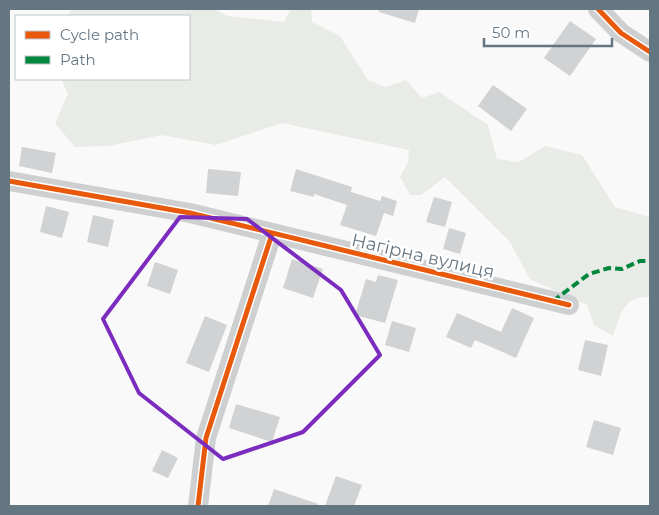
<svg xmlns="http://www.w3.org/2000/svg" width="659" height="515" viewBox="0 0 659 515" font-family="Montserrat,sans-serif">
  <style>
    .green { fill: #e8ebe6 }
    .building { fill: #d0d2d3 }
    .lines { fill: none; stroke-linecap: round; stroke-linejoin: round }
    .minor { stroke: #cecfd0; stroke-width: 20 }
    .quiet { stroke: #00873e; stroke-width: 4; stroke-dasharray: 8 4; stroke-linecap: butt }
    .cycleway-casing { stroke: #fff; stroke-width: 8 }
    .cycleway { stroke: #e8590c; stroke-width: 5 }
    .marked { fill: none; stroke: #7b2cbf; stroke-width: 4; stroke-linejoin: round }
    .labels { text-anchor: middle; stroke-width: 5; stroke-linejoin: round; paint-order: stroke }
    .street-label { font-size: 18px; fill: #657683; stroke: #fff }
  </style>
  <rect width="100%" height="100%" fill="#f9f9f9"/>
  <path class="green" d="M72 9H214L227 16 284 22 291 9H311L312 22 340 36 368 80 386 87 406 80 422 98 439 92 488 125 497 159 519 162 545 146 582 155 615 207 650 217V297C623 296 620 315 613 336L594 325 587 305 530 279 510 242 445 177 421 195H410L400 177 408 162 409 150 282 123 216 145 162 135 108 146 75 147 55 123 68 94 61 79H189V16H68Z"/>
  <g class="building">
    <polygon points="379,9 419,9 415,23 379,12"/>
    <polygon points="570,21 596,39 570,76 544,58"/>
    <polygon points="493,85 527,109 511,131 478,106"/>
    <polygon points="22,147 56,153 52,173 19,166"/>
    <polygon points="208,169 241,172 238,196 206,193"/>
    <polygon points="296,169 352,187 351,192 380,201 382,196 397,201 393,216 384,213 376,236 340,225 347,205 314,194 314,197 290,191"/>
    <polygon points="434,197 452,202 445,227 426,222"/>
    <polygon points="46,206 69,212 62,238 40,232"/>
    <polygon points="93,215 114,220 108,247 87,242"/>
    <polygon points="449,228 466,233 460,254 443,249"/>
    <polygon points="292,259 323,269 313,298 283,288"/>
    <polygon points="155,262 178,270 170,294 147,286"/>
    <polygon points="378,275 398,280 385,323 355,315 366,279 376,282"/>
    <polygon points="512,308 534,318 516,358 475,340 471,348 446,337 457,313 501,332"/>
    <polygon points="205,316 227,325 209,372 186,363"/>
    <polygon points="392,321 416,328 409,352 385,345"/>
    <polygon points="585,340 608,345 601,376 578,370"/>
    <polygon points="236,404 280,417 272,442 229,428"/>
    <polygon points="594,420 621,428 613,455 586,447"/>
    <polygon points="162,450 178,458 168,478 152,471"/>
    <polygon points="336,476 362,485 354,506 325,506"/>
    <polygon points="274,489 318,504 317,506 268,506"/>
  </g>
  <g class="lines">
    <g class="minor">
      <polyline points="598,9 621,33 650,52"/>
      <polyline points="9,181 190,213 569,305"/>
      <polyline points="198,506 206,438 272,234"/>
    </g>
    <polyline class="quiet" points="553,301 589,274 609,268 622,269 640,261 650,261"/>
    <defs>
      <g id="cycleway">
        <polyline points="598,9 621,33 650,52"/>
        <polyline points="9,181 190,213 569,305"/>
        <polyline points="198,506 206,438 272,234"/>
      </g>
    </defs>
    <use href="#cycleway" class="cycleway-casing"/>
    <use href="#cycleway" class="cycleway"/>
  </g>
  <path class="marked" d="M180 217 247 219 341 290 380 355 303 432 223 459 139 393 103 319Z"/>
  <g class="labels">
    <g class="street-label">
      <text transform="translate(423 256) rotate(13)" y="6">Нагірна вулиця</text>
    </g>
  </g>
  <rect width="659" height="515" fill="none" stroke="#657683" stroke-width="20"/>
  <rect x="15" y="15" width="175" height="65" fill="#ffffff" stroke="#c1c8cd"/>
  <rect x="25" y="31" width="25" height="8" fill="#e8590c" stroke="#c1c8cd"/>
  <text x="60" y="40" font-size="15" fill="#657683">Cycle path</text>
  <rect x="25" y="56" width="25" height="8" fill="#00873e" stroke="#c1c8cd"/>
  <text x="60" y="65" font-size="15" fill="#657683">Path</text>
  <path d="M484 38v8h128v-8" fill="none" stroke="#657683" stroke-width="2.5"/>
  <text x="492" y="38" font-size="15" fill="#657683" stroke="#ffffff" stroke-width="4" paint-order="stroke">50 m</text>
</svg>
